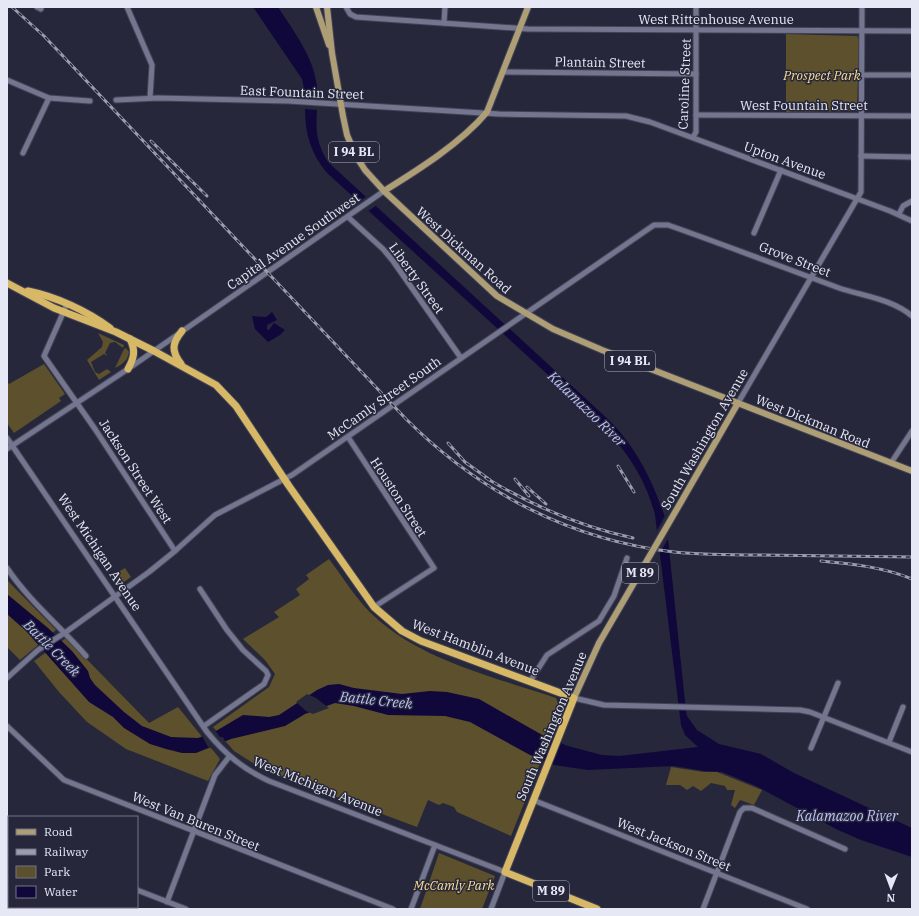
<svg xmlns="http://www.w3.org/2000/svg" width="919" height="916" viewBox="0 0 919 916" font-family="'IBM Plex Serif',serif">
  <style>
    .green { fill: #5d502c }
    .water { fill: #10083b }
    .pier { fill: #26273b }
    .lines { fill: none; stroke-linecap: round; stroke-linejoin: round }
    .minor-casing { stroke: #434355; stroke-width: 7 }
    .major-casing { stroke: #434355; stroke-width: 8 }
    .highway-casing { stroke: #434355; stroke-width: 9 }
    .minor { stroke: #73768e; stroke-width: 5 }
    .major { stroke: #ae9e76; stroke-width: 6 }
    .highway { stroke: #d6b866; stroke-width: 7 }
    .rail-casing { stroke: #9b9dad; stroke-width: 3 }
    .rail { stroke: #26273b; stroke-width: 1.5; stroke-dasharray: 4.5; stroke-linecap: butt }
    .major-bridge-casing { stroke: #434355; stroke-width: 8; stroke-linecap: butt }
    .major-bridge { stroke: #ae9e76; stroke-width: 6 }
    .labels { text-anchor: middle; stroke-width: 3; stroke-linejoin: round; paint-order: stroke }
    .shield { fill: #26273b; stroke: #acaebe; stroke-width: 1 }
    .shield-label { font-size: 12px; font-weight: bold; fill: #e6e8f6 }
    .street-label { font-size: 13px; fill: #e6e8f6; stroke: #26273b }
    .park-label { font-size: 13px; font-style: italic; fill: #fade94; stroke: #26273b }
    .water-label { font-size: 14px; font-style: italic; fill: #bec2f7; stroke: #26273b }
  </style>
  <rect width="100%" height="100%" fill="#26273b"/>
  <g class="green">
    <polygon points="786,34 857,36 859,40 857,111 786,112"/>
    <polygon points="98,333 124,345 123,348 115,342 110,343 105,353 108,356 104,354 91,362 95,372 99,374 107,369 111,372 99,380 87,360 102,347 103,342"/>
    <path d="M126 348 129 352C128 360 123 364 115 368L124 349Z"/>
    <polygon points="44,364 65,394 59,398 61,401 14,433 7,423 7,381 9,384"/>
    <path d="M329 559C342 576 358 602 374 616 422 661 495 677 556 698L561 711 511 836 457 812 454 807 443 803 439 805 428 800 417 827 264 770 234 751 213 727 269 687 275 674 265 660 243 639 279 617 274 612 300 595 296 589 309 579 306 575Z"/>
    <polygon points="125,568 131,577 120,585 113,575"/>
    <polygon points="7,580 56,630 20,660 7,647"/>
    <polygon points="66,638 149,723 178,707 220,759 208,781 126,749 87,722 59,692 34,661"/>
    <polygon points="671,767 704,772 717,772 762,790 754,805 740,800 735,808 731,805 735,790 727,790 725,786 711,783 701,791 693,786 687,790 680,785 666,785"/>
    <polygon points="439,853 495,876 482,909 420,909"/>
  </g>
  <g class="water">
    <path d="M253 7H278C294 32 314 57 317 87 319 118 310 133 328 162L610 421C638 450 653 482 666 520L686 711 687 716 697 730 719 744 761 754 794 773 912 828V857L861 840 838 830 756 786 722 772 704 771 674 766 588 770 554 765 530 755 470 722 445 716 388 715 354 706 335 703 305 714 285 726 231 739 196 753H182L166 749 150 744 124 728 113 717 89 702 26 631 7 614V594L48 628 72 651 88 671 90 678 95 685 124 712 142 726 171 737 198 738 216 731 243 715 269 717 279 715 317 690 328 685 339 684 354 688 402 694 430 691 447 692 479 699 544 736 568 746 602 755 619 756 698 747 685 735 681 725 655 515C642 466 616 438 580 404L326 172C311 153 305 134 305 110 304 99 305 90 302 79Z"/>
    <polygon points="272,312 277,320 267,325 267,329 269,330 274,323 285,330 280,335 268,342 255,329 252,316 266,317"/>
  </g>
  <g class="pier">
    <polygon points="304,94 318,95 318,110 303,109"/>
    <polygon points="367,196 377,205 367,212 357,203"/>
    <polygon points="666,514 669,537 659,555 656,532"/>
    <polygon points="307,694 316,698 329,708 313,714 306,711 296,702"/>
    <polygon points="214,729 220,737 223,737 226,743 213,749 208,747 202,736"/>
  </g>
  <g class="lines">
    <defs>
      <g id="minor">
        <polyline points="37,7 41,9"/>
        <polyline points="127,7 152,65 150,98"/>
        <polyline points="346,7 350,14 356,17 528,29 912,31"/>
        <polyline points="444,23 445,7"/>
        <polyline points="503,72 696,74"/>
        <polyline points="862,75 912,75"/>
        <polyline points="7,80 49,98 90,101"/>
        <polyline points="116,100 158,98 288,101 499,114 626,116 650,122 890,211 912,221"/>
        <polyline points="696,115 912,116"/>
        <polyline points="693,137 696,132 696,7"/>
        <polyline points="23,153 49,98"/>
        <polyline points="861,156 912,157"/>
        <polyline points="899,214 903,206 912,201"/>
        <polyline points="348,217 383,249 393,261 461,358"/>
        <polyline points="754,233 781,170"/>
        <polyline points="67,304 44,356 95,429 175,551"/>
        <polyline points="738,403 861,192 862,7"/>
        <polyline points="348,437 434,568 374,607"/>
        <path d="M7 438 207 732C225 754 243 769 269 781L505 872 491 909"/>
        <polyline points="7,449 128,369 384,191"/>
        <polyline points="891,463 912,431"/>
        <path d="M7 568C29 601 61 627 86 656"/>
        <polyline points="200,589 227,630 243,650 266,671 268,675 264,684 204,726"/>
        <path d="M7 678 38 650 66 632 149 572 175 551 215 515 292 475 654 225H668C725 245 782 267 839 288 863 296 892 299 912 316"/>
        <polyline points="531,680 547,655 599,621 614,596 627,558"/>
        <polyline points="574,698 604,705 800,710 810,712 912,752"/>
        <polyline points="7,726 64,780 393,909"/>
        <polyline points="889,742 903,707"/>
        <polyline points="811,748 838,683"/>
        <polyline points="533,800 807,909"/>
        <polyline points="7,849 9,849"/>
        <polyline points="137,890 186,909"/>
        <polyline points="167,902 215,775 229,757"/>
        <polyline points="26,907 26,909"/>
        <polyline points="411,909 435,845"/>
        <polyline points="703,909 740,812 744,808 752,808 845,849"/>
      </g>
      <g id="major">
        <polyline points="316,7 329,45"/>
        <polyline points="327,7 332,53 343,116 347,135 356,156 365,170 384,191 497,296 553,329 602,350 912,471"/>
        <path d="M384 191C418 170 461 143 487 112L528 7"/>
        <polyline points="681,502 738,403"/>
        <polyline points="574,698 599,643"/>
      </g>
      <g id="highway">
        <polyline points="7,283 54,308 116,332 154,351 216,385 236,406 289,486 374,607 402,631 421,641 574,698 505,872 597,909"/>
        <path d="M28 291C57 297 87 311 110 328"/>
        <path d="M181 364C171 351 172 343 182 331"/>
        <path d="M128 369C134 358 136 351 130 339"/>
      </g>
    </defs>
    <use href="#minor" class="minor-casing"/>
    <use href="#major" class="major-casing"/>
    <use href="#highway" class="highway-casing"/>
    <use href="#minor" class="minor"/>
    <use href="#major" class="major"/>
    <use href="#highway" class="highway"/>
    <defs>
      <g id="rail">
        <path d="M12 7 44 36 406 419C479 492 570 540 674 552 703 555 732 555 761 555 811 556 862 556 912 557"/>
        <polyline points="151,141 207,196"/>
        <polyline points="448,443 465,462 490,480"/>
        <polyline points="618,466 634,492"/>
        <path d="M486 478C531 505 582 527 633 538"/>
        <polyline points="515,479 529,496"/>
        <polyline points="527,487 546,504"/>
        <path d="M821 561C853 564 883 567 912 579"/>
      </g>
    </defs>
    <use href="#rail" class="rail-casing"/>
    <use href="#rail" class="rail"/>
    <defs>
      <polyline id="major-bridge" points="599,643 681,502"/>
    </defs>
    <use href="#major-bridge" class="major-bridge-casing"/>
    <use href="#major-bridge" class="major-bridge"/>
  </g>
  <g class="labels">
    <g class="shield">
      <rect x="329" y="142" width="50" height="20" rx="3"/>
      <rect x="605" y="351" width="50" height="20" rx="3"/>
      <rect x="622" y="563" width="36" height="20" rx="3"/>
      <rect x="533" y="881" width="36" height="20" rx="3"/>
    </g>
    <g class="shield-label">
      <text x="354" y="156">I 94 BL</text>
      <text x="630" y="365">I 94 BL</text>
      <text x="640" y="577">M 89</text>
      <text x="551" y="895">M 89</text>
    </g>
    <g class="street-label">
      <text x="716" y="24">West Rittenhouse Avenue</text>
      <text transform="translate(600 62) rotate(1)" y="5">Plantain Street</text>
      <text transform="translate(684 84) rotate(-88)" y="5">Caroline Street</text>
      <text transform="translate(302 92) rotate(2)" y="5">East Fountain Street</text>
      <text x="804" y="110">West Fountain Street</text>
      <text transform="translate(785 160) rotate(20)" y="5">Upton Avenue</text>
      <text transform="translate(293 241) rotate(-35)" y="5">Capital Avenue Southwest</text>
      <text transform="translate(464 250) rotate(42)" y="5">West Dickman Road</text>
      <text transform="translate(795 259) rotate(21)" y="5">Grove Street</text>
      <text transform="translate(417 278) rotate(54)" y="5">Liberty Street</text>
      <text transform="translate(384 398) rotate(-35)" y="5">McCamly Street South</text>
      <text transform="translate(813 421) rotate(22)" y="5">West Dickman Road</text>
      <text transform="translate(704 439) rotate(-60)" y="5">South Washington Avenue</text>
      <text transform="translate(136 471) rotate(57)" y="5">Jackson Street West</text>
      <text transform="translate(399 497) rotate(57)" y="5">Houston Street</text>
      <text transform="translate(100 552) rotate(56)" y="5">West Michigan Avenue</text>
      <text transform="translate(476 647) rotate(21)" y="5">West Hamblin Avenue</text>
      <text transform="translate(551 726) rotate(-67)" y="5">South Washington Avenue</text>
      <text transform="translate(318 786) rotate(22)" y="5">West Michigan Avenue</text>
      <text transform="translate(196 821) rotate(22)" y="5">West Van Buren Street</text>
      <text transform="translate(674 844) rotate(22)" y="5">West Jackson Street</text>
    </g>
    <g class="park-label">
      <text x="822" y="80">Prospect Park</text>
      <text x="454" y="890">McCamly Park</text>
    </g>
    <g class="water-label">
      <text transform="translate(587 409) rotate(44)" y="5">Kalamazoo River</text>
      <text transform="translate(52 648) rotate(45)" y="5">Battle Creek</text>
      <text transform="translate(376 700) rotate(6)" y="5">Battle Creek</text>
      <text x="847" y="821">Kalamazoo River</text>
    </g>
  </g>
  <rect width="919" height="916" fill="none" stroke="#e6e8f6" stroke-width="16"/>
  <rect x="8" y="816" width="130" height="92" fill="#26273b" stroke="#737486"/>
  <rect x="16" y="829" width="20" height="6" fill="#ae9e76" stroke="#737486"/>
  <text x="44" y="836" font-size="12" fill="#e6e8f6">Road</text>
  <rect x="16" y="849" width="20" height="6" fill="#9b9dad" stroke="#737486"/>
  <text x="44" y="856" font-size="12" fill="#e6e8f6">Railway</text>
  <rect x="16" y="866" width="20" height="12" fill="#5d502c" stroke="#737486"/>
  <text x="44" y="876" font-size="12" fill="#e6e8f6">Park</text>
  <rect x="16" y="886" width="20" height="12" fill="#10083b" stroke="#737486"/>
  <text x="44" y="896" font-size="12" fill="#e6e8f6">Water</text>
  <g transform="translate(891 888) rotate(181)" stroke="#26273b" stroke-width="3" paint-order="stroke">
  <path d="M0-3L7 15L0 10L-7 15Z" fill="#e6e8f6"/>
  <text y="-6" font-size="11" font-weight="bold" text-anchor="middle" fill="#e6e8f6">N</text>
  </g>
</svg>
